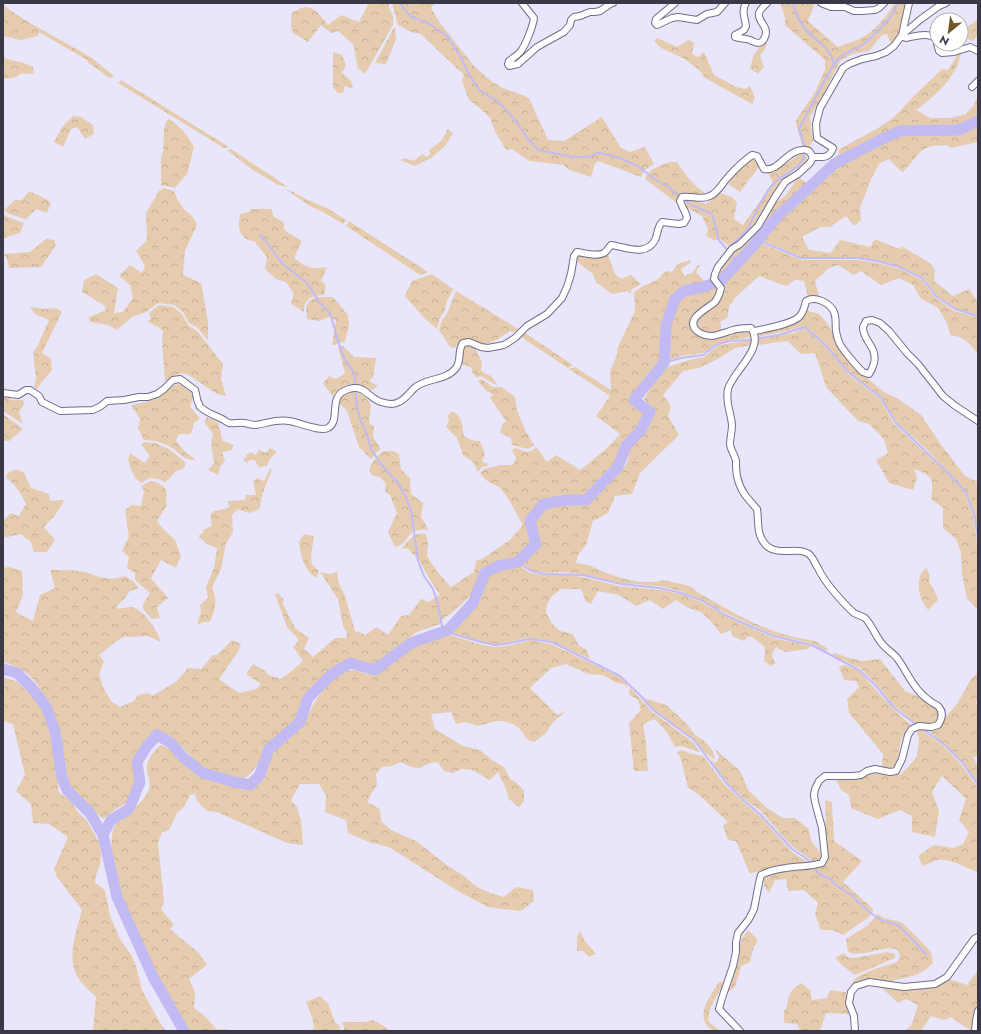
<svg xmlns="http://www.w3.org/2000/svg" width="981" height="1034" viewBox="0 0 981 1034" font-family="Jost,sans-serif">
  <style>
    .forest { fill: url(#forest-crowns) }
    .lines { fill: none; stroke-linecap: round; stroke-linejoin: round }
    .stream { stroke: #c2bbf3; stroke-width: 2 }
    .river { stroke: #c2bbf3; stroke-width: 11 }
    .minor-casing { stroke: #716d8c; stroke-width: 8 }
    .minor { stroke: #fff; stroke-width: 6 }
  </style>
  <defs>
    <pattern id="forest-crowns" width="20" height="18" patternUnits="userSpaceOnUse"><rect width="20" height="18" fill="#e5ccae"/><path d="M2 6a3 3 0 1 1 6 0M12 15a3 3 0 1 1 6 0" fill="none" stroke="#c5b097"/></pattern>
  </defs>
  <rect width="100%" height="100%" fill="#e9e6fc"/>
  <g class="forest">
    <path d="M369 3H389V8L393 16V25L365 74 358 68 353 44 338 31 331 33 321 25 308 42 293 33 291 26 292 13C311 0 316 11 328 25L341 15 359 22Z"/>
    <polygon points="392,3 435,3 431,8 440,23 474,66 490,80 502,88 515,92 529,98 548,140 564,141 602,117 621,148 630,152 645,147 654,164 645,170 641,177 598,161 595,164 591,177 569,170 564,165 529,161 512,149 506,150 495,131 490,118 481,109 469,100 462,81 464,75 421,34 411,32 398,25"/>
    <path d="M780 3H815L808 21 838 47C847 43 857 41 865 36 876 29 888 14 895 3H907L900 33 891 45 887 34 882 35 869 51 853 54 841 60 821 98 810 117 813 141 809 148 802 145 797 128 796 120 815 92 825 70V60L785 25V17Z"/>
    <polygon points="3,5 25,20 92,58 115,77 110,78 89,63 87,60 39,32 38,36 20,40 3,36"/>
    <polygon points="978,19 978,36 972,41 966,38 961,39 961,32"/>
    <polygon points="395,26 396,39 386,64 375,63"/>
    <polygon points="657,38 677,47 689,40 694,43 692,54 698,57 704,52 714,75 736,87 745,89 750,86 755,98 752,104 705,78 699,70 685,59 661,48 654,41"/>
    <polygon points="765,41 767,44 764,51 760,55 764,67 758,74 750,68 754,54"/>
    <path d="M962 51C960 56 959 62 957 66 949 84 931 99 916 110L930 118H950L966 114 973 106 978 96V119L961 128 952 129 899 130 838 160 826 169 775 217 721 278H718V273L720 268 774 204 786 195 798 177 807 183 823 168 836 157 839 153 838 150 878 128 894 117 914 96 942 69 948 70 958 54Z"/>
    <polygon points="333,52 342,55 346,65 342,73 351,81 353,89 345,86 343,93 338,93 333,87"/>
    <polygon points="3,56 6,59 24,63 33,67 34,73 26,74 22,73 16,77 3,79"/>
    <polygon points="121,80 229,147 224,148 118,83"/>
    <polygon points="73,116 81,117 93,125 94,134 85,139 77,127 71,129 63,147 54,142 62,127"/>
    <path d="M169 119C180 126 188 136 194 147L187 174 175 188 161 185V156L163 152 164 130 166 122Z"/>
    <path d="M978 123V142L951 148 947 145 931 146 922 150 903 172C897 169 894 163 888 159L879 164 872 177 860 208 861 220 854 226 846 216 830 227H821L813 231 802 237 809 250 831 253 840 240 870 247 875 239 894 247 901 249V246L930 263 935 270 934 281 953 296 969 289 978 302V315L955 308 936 295 923 277 898 266 876 260 856 257H801L760 239 778 218 835 165 901 132H960Z"/>
    <polygon points="448,129 453,133 446,145 431,158 415,166 400,160 405,158 414,161 422,154 427,157 430,154 429,150 442,140"/>
    <polygon points="231,149 288,187 278,185 253,170 227,150"/>
    <polygon points="801,154 806,155 807,160 804,164 795,170 782,179 757,223 737,242 730,247 720,239 714,240 706,236 708,229 702,216 687,208 685,204 687,200 692,200 706,204 721,193 732,197 737,203 734,219 743,225 773,183 768,173 776,170"/>
    <path d="M752 159 755 161 759 167 748 181 740 192 728 184C734 174 742 165 752 159Z"/>
    <path d="M670 162H677C686 176 693 185 706 194L702 196 682 194 679 196 678 204 645 179C648 169 661 165 670 162Z"/>
    <path d="M164 188 174 191C176 197 179 202 183 208 189 215 193 214 197 225L185 251 183 275 201 283 208 321V341L198 328 189 323 183 312 174 305 158 303 146 312 132 317 117 330 108 325 90 322 89 317 106 310 104 305 82 292 84 280 96 274 118 288 114 313 123 312 133 298 130 285 119 276 130 265 142 273 145 266 136 251 147 240 146 213 159 191Z"/>
    <polygon points="285,189 291,191 310,201 329,209 346,220 343,224 323,212 310,206"/>
    <polygon points="29,191 46,199 51,203 47,213 36,209 26,219 9,214 4,210 15,200 22,200"/>
    <path d="M251 209H271L274 217 282 221 285 225 283 228 287 232 302 241 294 258C306 267 311 270 327 267L321 281 326 285 324 295C313 295 303 299 304 312L291 304 294 294 286 282 276 279 265 269 267 257 254 241C250 241 248 240 245 238 237 231 239 223 240 214L249 212Z"/>
    <polygon points="3,214 8,217 24,223 20,233 4,238 3,239"/>
    <polygon points="349,221 428,272 420,275 346,226"/>
    <polygon points="46,239 54,240 56,245 41,267 9,268 7,259 4,254 30,252"/>
    <path d="M759 242 802 260H857L877 263 900 269 922 280 935 297 954 311 978 317V354C969 343 964 336 950 335L947 323 938 308 920 298 913 285 899 278 881 285 861 271 854 275 838 265 829 268 815 281 819 296H808L804 281 795 280 786 286 759 276 736 297 729 306 728 317 720 322 722 332C711 334 705 335 696 328L695 319 720 297 726 289 722 282Z"/>
    <polygon points="582,255 598,257 608,255 615,274 621,279 631,275 641,284 631,290 631,294 627,291 612,294 596,282 593,274 576,261 577,256"/>
    <path d="M691 259 690 263 681 269 684 276 692 273 698 265H700L696 272 704 281 712 280 714 282 683 290 674 298 664 324 662 363 630 402 646 412 642 417 639 429 623 445 615 467 597 486 585 496 563 497 549 499 538 504 529 515 527 522 530 542 516 560 500 562 490 565 482 573 474 592 453 612 443 619 440 624 417 632 373 666 350 661 328 673 310 689 302 699 295 721 266 747 260 761 255 768 248 776 237 780 205 771 181 746 162 734 155 733 149 736 143 743 136 754 132 762 135 784 128 802 117 808 103 819C94 810 71 791 67 781 63 767 63 750 60 736 57 718 43 689 30 676 23 669 12 665 3 662V568L9 567 22 571 23 595 16 612 33 621 40 595 55 588 50 570C62 570 73 570 85 572 90 573 95 576 100 577 109 579 116 579 125 576L134 582 139 588 130 591 125 598 116 607 118 609C122 608 127 607 131 607 144 609 157 630 161 642L148 636 124 637 115 642 99 655 104 661 99 674 103 687 111 701 120 707 134 701 138 695 148 693 152 696 176 682 188 668 201 669 213 655H217L232 640 241 644 238 652 219 679 239 693 256 689 261 684 246 674 253 664 266 671 267 674 280 679 288 674 303 661 293 647 299 640 287 627 275 594 278 593 284 600 282 602 295 628 309 638 304 649 313 657 335 638H346L347 633 343 626 338 599 320 572 331 574 337 572 339 584 345 596 355 631 366 635 376 627 388 635 401 616 409 615 421 599 428 602 440 595 430 580 419 560 407 548 401 549C409 541 413 531 426 534L428 541 427 556 436 570 451 587 474 572 476 561 482 559 510 540 523 525C516 513 510 500 502 490 498 485 491 484 486 480 484 478 481 475 480 473L484 469 501 465H512C518 459 516 457 512 451L514 448C525 450 527 456 536 447L547 462 556 455 580 470 606 449 620 434 596 416 610 396 569 369 575 367 611 390 610 371 617 355V349L635 311 634 292 643 286 657 280 666 271 672 272C680 259 682 265 691 259Z"/>
    <polygon points="432,274 453,289 447,301 445,310 440,318 437,329 424,318 405,296 412,281"/>
    <polygon points="716,285 719,290 718,296 692,319 698,335 750,331 751,337 727,341 715,345 703,353 681,356 665,362 668,325 677,299 685,292 699,290"/>
    <path d="M456 291 518 329 514 332 510 331C505 335 491 344 484 344 471 343 467 335 454 348L450 347 439 330 442 320 447 314Z"/>
    <polygon points="317,297 333,297 348,315 349,324 345,342 338,343 335,345 332,345 336,320 329,317 318,321 307,319 306,306 310,300"/>
    <polygon points="159,305 173,307 182,314 188,325 197,331 223,364 221,379 226,396 217,394 190,376 184,373 178,374 165,381 162,342 163,330 148,322 151,318 149,313"/>
    <path d="M30 307C34 307 39 308 43 309 51 309 56 306 62 312L42 353 51 359 52 370 41 383 37 389 34 387 36 378 33 352 37 347 49 320 35 314Z"/>
    <polygon points="805,310 819,314 827,323 836,338 861,373 884,392 897,398 921,415 942,446 965,476 978,482 978,534 974,514 966,492 950,474 926,449 897,423 880,396 848,371 827,346 805,326 778,333 757,337 757,332 784,326"/>
    <path d="M805 328 827 349 848 374 880 399 895 425 950 476 965 494 973 516 978 546V608H976L967 598 962 575 961 552 956 539 943 528V508L931 499C934 478 933 476 914 469L917 478 913 490 889 483 876 460 888 453 884 439 869 424 858 421 826 387 815 353 801 354 787 341 758 345V339L793 333Z"/>
    <polygon points="525,333 573,365 568,368 521,337"/>
    <path d="M752 340V345L735 348 718 359 699 368 683 371 663 395 671 406 668 416 679 435 640 473 632 494 615 496 608 513 593 521 586 545 578 555 576 563 588 565 609 574 625 579 641 582H655L664 580 690 586 699 593 736 614 756 624 776 632 794 637 815 641 828 649 826 651 811 643 774 635 725 613 702 600 681 591 658 586 620 583 583 574 561 572 545 573 531 570 521 562 539 545 534 525 541 512 546 507C555 506 582 506 589 502 597 498 606 485 613 478 617 474 623 470 626 465 629 459 628 451 632 445 638 435 650 431 652 418 653 410 647 406 644 399L661 371 668 367 689 360 704 357 717 346 730 343Z"/>
    <polygon points="465,345 470,345 476,350 482,362 481,369 482,372 491,376 498,385 494,384 481,376 477,378 472,372 472,368 462,364 463,356 462,349"/>
    <path d="M343 346 354 357 376 358 373 377 369 381 378 386 372 390C353 382 347 381 332 396L323 383 329 376 336 379 345 373 338 347Z"/>
    <path d="M481 379 493 387H502L515 397 517 410 525 430 534 445C527 452 521 446 512 445L511 438 500 433 502 425 506 421 490 398 493 394 486 391 478 381Z"/>
    <path d="M176 384 181 385 194 395 190 407 200 418 194 423 191 434H179L176 441 187 454 194 458V460C181 459 180 452 169 446 161 442 153 440 144 440L138 428 140 419 131 405C140 403 149 402 157 398 164 394 169 388 176 384Z"/>
    <path d="M348 392C361 392 363 394 371 404L369 423 374 427 373 437 381 449 379 450 371 459 359 447 347 411 338 402 342 395Z"/>
    <polygon points="3,396 7,396 12,400 22,400 25,403 19,412 23,424 3,411"/>
    <path d="M452 411C463 417 462 425 464 436L471 440 480 441 485 455 482 460 484 463H487L488 466 482 467 478 472 473 462 463 455 457 438 446 427 449 420 448 415Z"/>
    <polygon points="3,414 23,429 9,441 3,441"/>
    <polygon points="207,417 218,423 221,433 222,440 233,445 232,450 222,452 225,461 220,467 218,475 208,470 214,463 211,442 213,434 204,422"/>
    <polygon points="145,442 155,443 169,449 186,463 184,468 175,472 165,483 159,479 150,478 141,483 135,478 131,469 128,460 130,453 145,463 150,456 141,444"/>
    <polygon points="270,448 277,452 270,459 267,466 259,467 255,460 250,460 247,463 243,460 250,452 256,455 259,450 266,453"/>
    <path d="M384 451H393L399 454 401 469 410 478 411 494 423 503 421 517 425 523 428 530C405 526 411 544 395 547L388 532 397 513 390 495 385 492 386 484 380 477 373 476 369 471C371 464 377 454 384 451Z"/>
    <path d="M16 469 24 473 31 488 49 494 50 501 64 500C59 511 52 519 44 527L55 540 47 552H34L31 542 21 534 3 538V520L11 513 19 516 26 504C21 494 16 484 6 478L8 473Z"/>
    <path d="M270 469H272L262 495 260 508C251 515 247 513 238 509L232 515 233 532 226 544 221 569 212 588C218 600 215 610 210 622H203L197 625 201 612 200 605 208 598 206 587 214 568 217 548 207 544 199 537V535L204 533 203 530 212 526 210 515 214 511 229 508 228 501 245 500 246 495H256L253 482 257 478 264 481Z"/>
    <path d="M150 481C157 482 167 485 167 495 166 500 165 500 167 505L157 521 164 530 175 540 181 556 176 568 161 560 151 578 168 598 157 607 160 618 152 619C139 605 141 608 150 593L135 580V573L127 568 129 557 122 551 129 536 125 510 132 505 141 506 144 491 141 486Z"/>
    <path d="M304 534 314 536 311 556 312 565 319 571 316 578C303 569 301 556 299 542Z"/>
    <path d="M519 565 530 573 546 575H563L583 577 619 586 660 590 682 594 703 603 725 616 773 638 812 646 808 649 785 652 776 647C772 654 770 656 776 663L771 666 764 661 765 647 754 638 748 636 744 641 732 636 731 630 721 634 710 620 701 612 688 608 676 600 663 609 650 600 636 606 619 595 598 591 591 604 586 602 581 589H561L552 596 547 604 546 612 552 624 560 631 573 634 579 646 586 649 590 659 551 641 528 638 510 642 495 644 480 642 446 631 449 630 474 603 488 575 496 569 505 567Z"/>
    <path d="M926 567 930 576 929 582 935 592 938 600 928 610C921 600 915 587 921 574 922 572 925 569 926 567Z"/>
    <path d="M444 633 482 645 495 647 512 645 530 640 551 644 620 677 627 684V688L624 684 617 683 603 675 588 674 566 664 551 668 530 688 557 715 563 712 564 713 554 721 545 734 534 742 528 740 519 728 513 724 503 721H497L477 726 466 722 456 724 451 712 431 714 435 729 463 746 480 750 492 760 504 767 510 779 518 784 524 791V801L519 807 509 799 506 789 498 772 490 780 472 770 462 769 452 773 444 771 438 762 430 763 420 768 411 767 401 762 392 766 382 767 376 774 377 785 371 794 367 802C379 808 381 807 381 821L391 830 416 841 448 866 464 876 477 887 493 894 504 897 516 887 533 890 534 901 521 911 488 907 461 893 406 858 389 847 369 842 348 833 346 820 325 812 326 796 319 784H300L291 800 297 807 301 821 303 845 287 843 217 812 207 811 197 801 195 794 190 795 184 807 177 813 169 830 162 832 158 843 164 901 161 909 174 925 170 929 199 953 207 965 189 979 195 992 194 1008 205 1016 216 1029 232 1030 233 1031H189L162 985 120 899C115 885 106 835 116 824 120 820 126 817 130 813 136 808 147 796 149 789 151 783 148 776 147 771 145 761 154 751 161 745L170 749 179 755 186 763 204 777 244 790 252 789 259 784 263 776 271 756 276 748 303 726 313 705 325 687 334 678 345 671 355 670 367 674H377L397 658 412 644Z"/>
    <polygon points="835,653 846,657 862,661 880,659 905,691 917,696 937,710 940,715 936,724 917,724 894,706 877,685 860,668 832,655"/>
    <path d="M845 665 859 671 894 710 912 726C897 736 901 750 896 766L891 768 882 767 883 754 849 713 847 699 859 687 856 681 844 680 839 667Z"/>
    <polygon points="978,672 978,696 976,704 978,706 978,756 973,757 978,767 978,784 962,761 928,730 935,729 944,719 957,704 971,679"/>
    <path d="M3 677 16 681 28 692 39 702 48 717 51 727 59 764 58 792 70 800 77 811 87 821 99 842 101 854 100 865 96 875 95 883 105 890 110 916 120 939 131 955 136 966 142 990 160 1023 166 1031H93L96 997C88 989 79 982 75 972 68 953 77 929 82 910L57 877 54 869 68 837 49 824 33 823 31 804 16 791 25 775 13 724 3 721Z"/>
    <polygon points="630,687 651,711 693,742 700,752 681,746 675,747 668,734 655,719 643,724 646,744 648,771 634,771 629,723 641,710 638,700 629,694"/>
    <polygon points="644,698 666,705 685,722 695,735 703,740 709,746 712,750 715,759 711,757 705,753 693,739 653,709"/>
    <path d="M921 729 947 749 961 764 978 788V872C965 868 952 858 938 860 933 861 928 864 923 866L918 856 934 845 953 848 963 844 969 832 959 820 966 799 942 776 932 792 939 811 935 837 912 832V816L900 810 878 819 851 808 849 795 841 790 835 778 851 780 867 775 875 774 892 776 901 774 910 765 917 756 919 739 917 730Z"/>
    <polygon points="715,749 741,772 748,790 767,808 783,818 795,818 809,829 811,841 818,849 822,857 820,861 814,863 807,857 794,848 785,839 761,811 744,799 726,782 711,760 716,763 719,757"/>
    <polygon points="682,750 689,753 703,756 725,785 743,802 760,816 792,852 806,861 810,865 771,868 761,872 755,872 750,874 736,841 728,840 723,826 728,822 697,793 688,788 681,759 677,752"/>
    <path d="M825 800 832 802 834 841 862 861 843 882 874 910 869 917 843 935 833 930H821L815 914 818 903 804 890 788 891 786 879 775 880 769 893 764 886V877C767 875 771 873 775 872 793 868 812 873 827 861L828 853 826 836Z"/>
    <path d="M878 914 883 918 901 922 915 935 931 952 933 963 925 970 916 975 887 982 872 979 859 981 851 986C851 986 854 981 854 980 861 972 886 966 897 962L900 956 897 949C893 949 888 948 884 949 873 950 859 957 848 952L846 939 867 926Z"/>
    <path d="M748 930 758 940 753 949 750 962 741 966 735 987 726 994C731 975 735 945 748 930Z"/>
    <polygon points="580,931 585,941 596,954 589,957 583,951 577,951 577,936"/>
    <path d="M887 952 895 954V958L855 975 842 965 835 958 844 953C846 957 850 958 854 958Z"/>
    <path d="M978 970V1007C973 1014 973 1022 973 1031H971L951 1017 944 1020 931 1016 921 1031H905L912 1024 918 1005 906 999 898 1003 882 988 885 986 905 989 949 979 967 985Z"/>
    <path d="M719 982H726C717 994 709 1006 708 1021L720 1031C714 1031 711 1031 707 1025 696 1013 713 992 719 982Z"/>
    <path d="M801 983 810 990 812 1000 827 998 830 990 846 992 848 1014 826 1013 820 1031H800L797 1024 784 1023V1011L786 1009C790 994 787 993 801 983Z"/>
    <polygon points="320,996 328,1003 335,1022 340,1026 340,1031 310,1031 314,1028 312,1017 306,1002"/>
    <polygon points="373,1020 384,1026 389,1031 344,1031 344,1028 342,1022 366,1022"/>
  </g>
  <g class="lines">
    <g class="stream">
      <polyline points="400,3 410,16 428,23 447,36 460,56 469,74 479,90 499,102 516,121 528,139 538,150 573,157 589,157 598,153 606,154 622,159 638,166 653,178 670,188 675,194 694,206 712,214 716,228 718,239 728,251"/>
      <path d="M793 3C795 13 799 21 805 29 817 42 828 45 834 63"/>
      <polyline points="260,235 269,245 275,254 283,264 307,283 319,302 330,313 342,354 355,375 356,401 360,419 367,435 371,449 380,463 398,483 406,497 411,510 418,561 424,576 433,589 438,604 443,631 481,642 495,645 511,643 529,639 552,642 620,676 640,695 653,710 694,740 727,784 743,800 760,814 792,849 807,859 820,875 829,878 836,885 851,895 867,910 880,920 898,925 911,938 926,954"/>
      <polyline points="758,240 801,258 857,258 877,261 899,267 922,278 936,296 955,309 978,316"/>
      <path d="M727 250C733 244 744 234 748 228 756 214 762 196 773 184 781 175 801 169 804 156 805 147 802 136 799 129L821 87 834 64 841 56 862 45 872 37 890 18 898 3"/>
      <polyline points="731,254 737,263"/>
      <polyline points="664,363 681,358 703,355 716,345 729,341 748,340 779,335 805,327 827,347 848,372 881,398 896,423 950,475 966,493 974,515 978,537"/>
      <polyline points="518,562 531,571 545,574 583,575 621,584 659,588 682,593 703,601 725,615 773,636 812,645 859,670 876,686 894,708 917,725"/>
      <polyline points="922,728 947,747 962,762 978,785"/>
    </g>
    <g class="river">
      <polyline points="3,669 17,673 31,687 46,706 55,731 62,778 67,790 90,813 103,835"/>
      <polyline points="184,1031 153,977 117,897 103,835 111,820 129,809 140,782 137,762 147,746 157,735 171,743 183,757 203,773 234,782 250,785 259,776 269,749 300,722 308,698 332,674 350,663 375,670 411,643 448,630 473,603 485,573 498,566 518,562 536,544 530,521 543,504 567,500 586,500 618,467 626,446 641,430 650,412 634,400 664,363 666,325 675,299 684,291 699,288 721,281 753,246 777,217 834,164 878,141 900,131 959,130 978,121"/>
    </g>
    <defs>
      <g id="minor">
        <path d="M522 3 534 18C533 26 526 44 521 51 518 55 513 58 509 61L508 64 509 66 518 64 537 47 564 32 570 25 571 20 574 17 580 16 590 12H595L600 11 610 4 613 3"/>
        <polyline points="675,3 656,19 655,23 657,25 672,18 678,17 697,20 707,14 717,12 725,3"/>
        <path d="M746 3C741 11 745 18 746 26L744 30 735 35V37C740 39 745 38 750 40 755 42 760 46 764 39 771 26 757 23 759 13 760 10 764 6 767 3"/>
        <polyline points="821,3 831,7 845,7 854,11 862,11 875,10 879,8 884,3"/>
        <path d="M909 3 902 35 903 37 906 38C916 36 931 31 937 41"/>
        <polyline points="937,44 939,51 942,53 954,52 970,47 978,51"/>
        <polyline points="972,87 978,81"/>
        <path d="M813 157C823 157 829 159 833 148L817 138 816 124 820 108 843 68 849 64 862 59 876 56 886 52 894 46 902 35 921 19 939 6 946 3"/>
        <path d="M754 331C765 329 793 324 800 316 803 312 805 306 806 301 815 296 828 302 833 310 837 316 835 325 836 331 837 336 838 342 841 346 844 351 859 369 863 372 863 372 868 374 869 374 872 370 873 367 874 363 878 347 862 340 863 327 863 326 866 322 866 321L872 320 880 323 889 331 907 353 918 364 943 396 954 405 978 421"/>
        <path d="M3 393 18 395 26 390H30L39 396 42 402 60 411 93 410 101 406 107 401 124 400 139 397H148L157 394 164 389 173 380 180 379 195 390C197 395 196 400 199 404 199 406 201 408 203 409 209 414 217 416 224 420 226 422 227 422 229 423 234 424 240 422 245 423 249 424 252 425 256 425 268 423 277 419 289 421 298 422 320 432 328 428 342 420 326 395 349 389 365 384 369 399 381 402 387 404 394 405 399 402 407 398 411 390 417 386 429 378 447 380 456 368 462 360 457 351 463 343L469 342 481 347 488 348 504 345 515 338 527 326 547 314 562 298 567 287 571 274 574 256 577 252C584 253 597 257 604 253 607 251 609 247 611 245 626 247 646 257 655 240 658 234 657 227 662 222L679 224 684 223 687 218C686 212 682 207 680 201L682 197C692 195 700 201 710 196 719 192 722 183 729 176 736 168 744 161 752 155L757 156 764 169C779 172 787 150 802 150 804 149 806 150 809 151L813 157 810 163 798 174 785 182 775 197 758 226 740 244 732 249 718 267 715 274 714 279 721 288C720 293 718 298 715 302 707 309 684 319 697 331 702 335 706 336 712 336 719 335 726 332 733 330 739 328 745 328 751 328 766 348 733 371 728 389 725 403 731 412 732 425 732 432 730 438 730 444 730 449 735 455 736 461 736 466 736 471 737 476 740 491 747 498 757 509 759 521 756 534 765 544 777 558 799 545 810 555 814 559 815 564 818 568 822 577 829 586 835 593 841 600 847 607 854 613 858 615 862 616 865 618 870 622 876 636 880 641 884 648 892 652 897 658 904 667 908 677 915 686 919 692 924 697 930 701 932 703 935 704 938 706 944 712 942 719 938 725L931 727 919 726 912 729 908 735 902 759 896 771 890 772 875 769 867 771 861 775 854 776H825L819 781 815 789 814 795 815 802 822 828 825 857 822 863C810 867 798 866 786 868 777 869 769 871 761 875L759 883 754 909 749 919 738 933 736 942V952L733 966 722 998 719 1009 740 1031"/>
        <polyline points="855,1031 854,1016 849,1003 851,992 856,986 869,982 904,987 935,984 947,977 974,939 978,937"/>
        <polyline points="975,1031 976,1021 978,1011"/>
      </g>
    </defs>
    <use href="#minor" class="minor-casing"/>
    <use href="#minor" class="minor"/>
  </g>
  <rect width="981" height="1034" fill="none" stroke="#3b3947" stroke-width="8"/>
  <g transform="translate(949 32) rotate(209)"><circle r="19" fill="#ffffff" stroke="#b1b0b5"/>
  <path d="M0-3L7 15L0 10L-7 15Z" fill="#74552a"/>
  <text y="-6" font-size="11" font-weight="bold" text-anchor="middle" fill="#3b3947">N</text>
  </g>
</svg>
